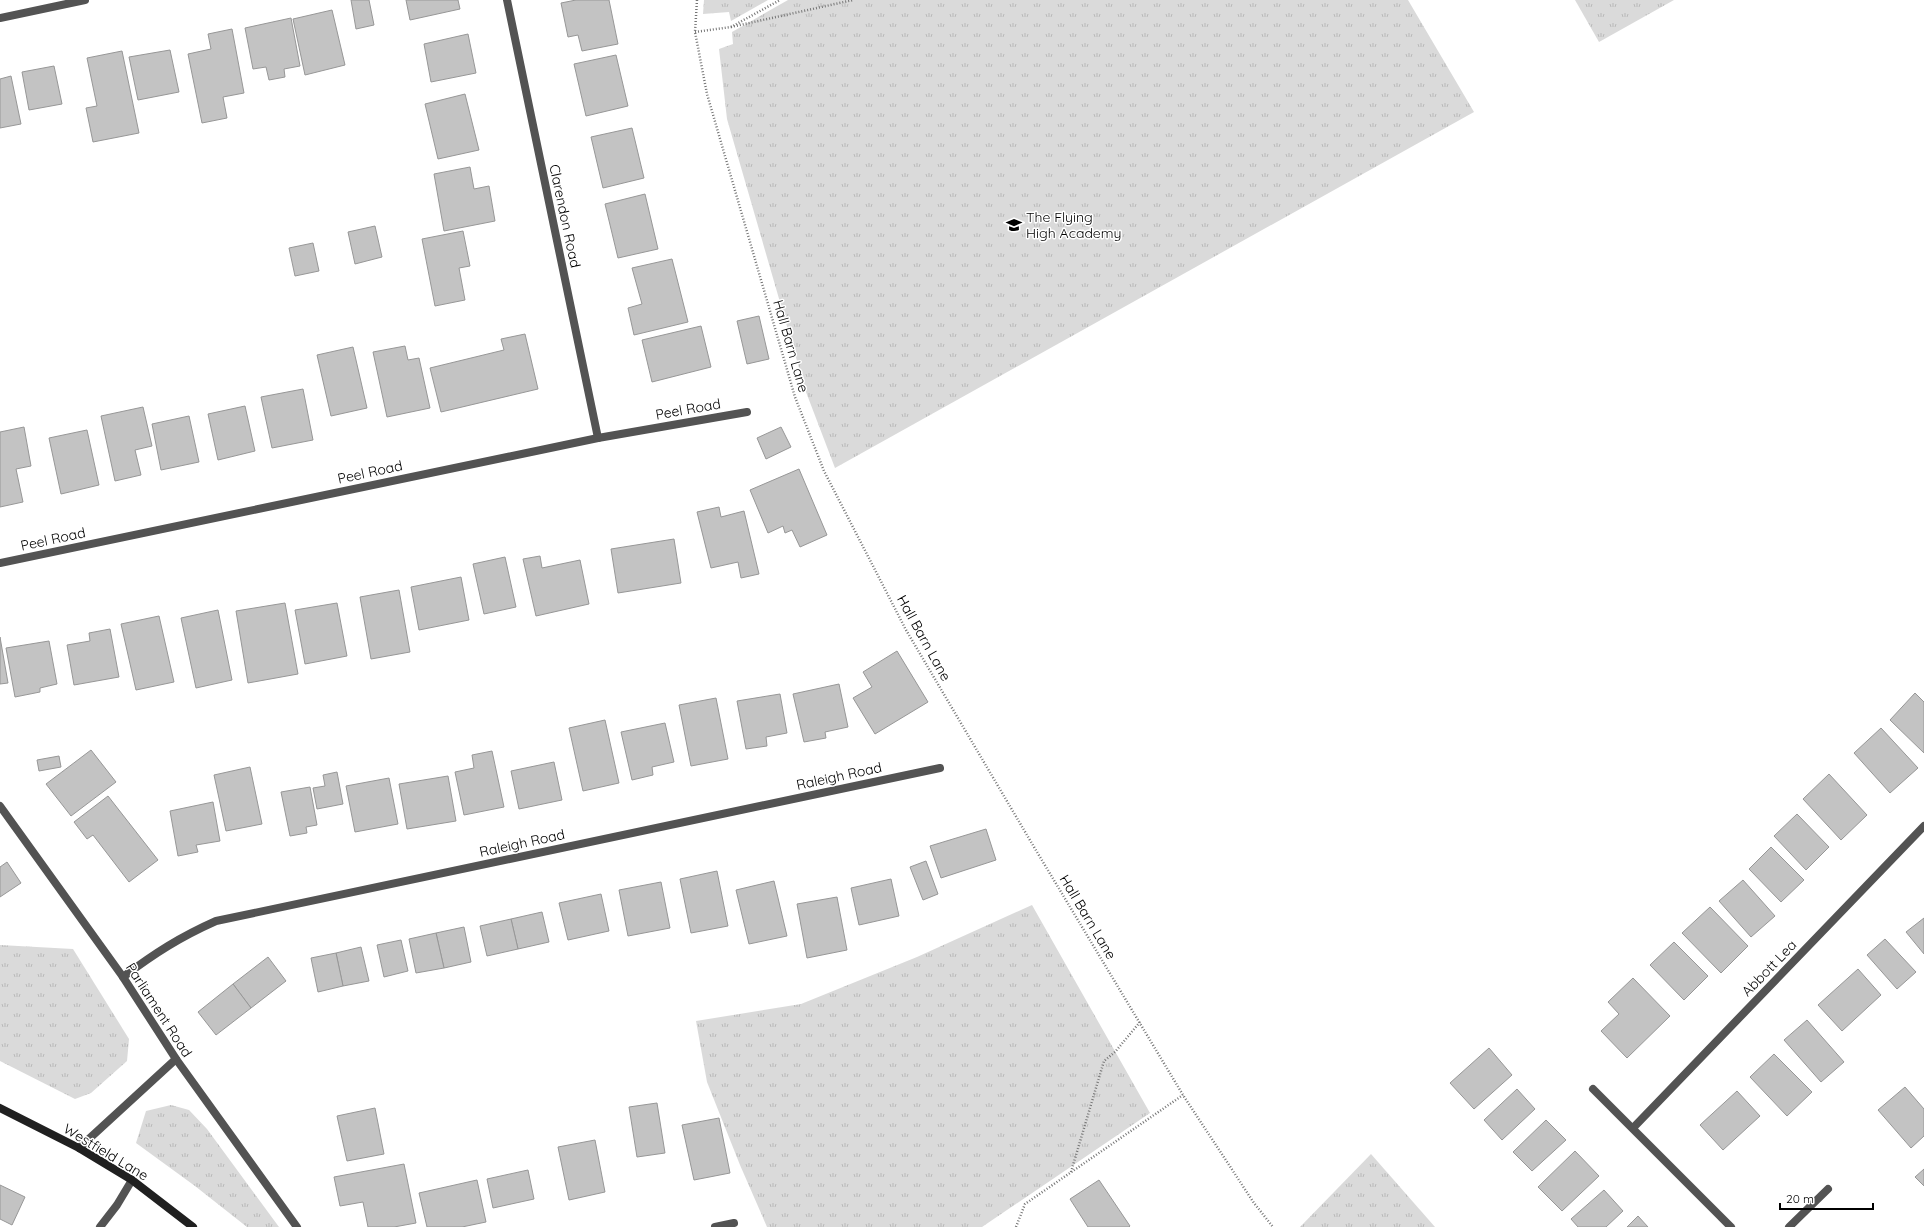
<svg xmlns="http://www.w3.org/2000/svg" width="1924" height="1227" viewBox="0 0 1924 1227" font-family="Quicksand,sans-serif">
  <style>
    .grass { fill: url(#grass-tufts) }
    .building { fill: #c3c3c3; stroke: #979797 }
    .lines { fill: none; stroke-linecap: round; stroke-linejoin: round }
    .path { stroke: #757575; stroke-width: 2.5; stroke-dasharray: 1 2; stroke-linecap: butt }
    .street { stroke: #535353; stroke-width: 8 }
    .secondary { stroke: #202020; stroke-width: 8 }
    .labels { text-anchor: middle; stroke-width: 3; stroke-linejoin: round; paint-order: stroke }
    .street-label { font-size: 14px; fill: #000; stroke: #fff }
    .poi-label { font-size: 14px; fill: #000; stroke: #fff; text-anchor: start }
  </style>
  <defs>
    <pattern id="grass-tufts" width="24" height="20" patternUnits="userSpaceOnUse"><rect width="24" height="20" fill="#dadada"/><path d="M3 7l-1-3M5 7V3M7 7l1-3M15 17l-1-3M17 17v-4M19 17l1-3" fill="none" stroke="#b9b9b9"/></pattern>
  </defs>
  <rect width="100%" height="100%" fill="#fff"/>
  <g class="grass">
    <polygon points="704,0 768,0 731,21 729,12 703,14"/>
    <polygon points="788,0 1408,0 1474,112 835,468 806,392 727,119 719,49 733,44 732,32"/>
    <polygon points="1575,0 1674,0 1599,42"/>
    <polygon points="1032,905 1150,1113 982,1227 767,1227 740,1165 707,1082 696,1021 801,1004 917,957"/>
    <polygon points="0,945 73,949 129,1039 127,1061 91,1093 75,1099 0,1061"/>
    <polygon points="171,1105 189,1110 207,1129 279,1227 247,1227 195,1186 136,1143 146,1111"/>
    <polygon points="1371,1154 1435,1227 1300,1227"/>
  </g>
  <g class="building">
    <polygon points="351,0 369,0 374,25 356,29"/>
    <polygon points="406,0 458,0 460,9 410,20"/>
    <polygon points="576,0 609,0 618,44 582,51 578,35 568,37 561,3"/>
    <polygon points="332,10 345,65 305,75 293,19"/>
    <polygon points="291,18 300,66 284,69 285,77 269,80 266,67 253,69 245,28"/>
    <polygon points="232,29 244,93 223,97 227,118 202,123 188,54 211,49 208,34"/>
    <polygon points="468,34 476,73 431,82 424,44"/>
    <polygon points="170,50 179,92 138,100 129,57"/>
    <polygon points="122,51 139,133 93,142 86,108 97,106 87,58"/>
    <polygon points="616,55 628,106 586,116 574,64"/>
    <polygon points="54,66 62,104 29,110 22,72"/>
    <polygon points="11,76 21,124 0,128 0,79"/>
    <polygon points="465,94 479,150 438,159 425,104"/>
    <polygon points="632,128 644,178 603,188 591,137"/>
    <polygon points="470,167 474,189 489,186 495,221 444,231 434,174"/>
    <polygon points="645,194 658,249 618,258 605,204"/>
    <polygon points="375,226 382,257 355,264 348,232"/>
    <polygon points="463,231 470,266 459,268 465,300 435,306 422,239"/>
    <polygon points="313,243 319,271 295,276 289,248"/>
    <polygon points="672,259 688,322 634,335 628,308 642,304 632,268"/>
    <polygon points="759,316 769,359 747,364 737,321"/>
    <polygon points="701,326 711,367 652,382 642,340"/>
    <polygon points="525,334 538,389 441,412 430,368 504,350 501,339"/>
    <polygon points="405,346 408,360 419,358 430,408 387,417 373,352"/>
    <polygon points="353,347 367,408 331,416 317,355"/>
    <polygon points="303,389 313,440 272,448 261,397"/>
    <polygon points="245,406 255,451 218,460 208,414"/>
    <polygon points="143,407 152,446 135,450 141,475 115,481 101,416"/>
    <polygon points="189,416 199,462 161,470 152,424"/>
    <polygon points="24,427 31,466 16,469 23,502 0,507 0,432"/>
    <polygon points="781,427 791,447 766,459 757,438"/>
    <polygon points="87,430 99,485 61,494 49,438"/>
    <polygon points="799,469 827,535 800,547 792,530 785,533 783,526 768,533 750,490"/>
    <polygon points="719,507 721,517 744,511 759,574 741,578 738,562 711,568 697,512"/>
    <polygon points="674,539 681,583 618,593 611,549"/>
    <polygon points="540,556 542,568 580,560 589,604 536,616 523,559"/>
    <polygon points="505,557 516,607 484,614 473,564"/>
    <polygon points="461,577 469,620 419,630 411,587"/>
    <polygon points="399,590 410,652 371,659 360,597"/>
    <polygon points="285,603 298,674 248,683 236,611"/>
    <polygon points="337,603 347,656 305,664 295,610"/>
    <polygon points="218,610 232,680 196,688 181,618"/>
    <polygon points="159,616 174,682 136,690 121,624"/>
    <polygon points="110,629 119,677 74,685 67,645 90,641 89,633"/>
    <polygon points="0,637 8,683 0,684"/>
    <polygon points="49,641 57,684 40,688 40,692 15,697 6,648"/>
    <polygon points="897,651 928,702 875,734 853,698 872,687 863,672"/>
    <polygon points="839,684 848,727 825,732 826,738 804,742 793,694"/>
    <polygon points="1915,693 1924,702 1924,753 1890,720"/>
    <polygon points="780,694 787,733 766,737 767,746 746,749 737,701"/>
    <polygon points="716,698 728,759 691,766 679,705"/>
    <polygon points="605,720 619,783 583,791 569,728"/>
    <polygon points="665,723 674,762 652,767 653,775 632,780 621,732"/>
    <polygon points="1881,728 1918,768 1890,793 1854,753"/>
    <polygon points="91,750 116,782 71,816 46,784"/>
    <polygon points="492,751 504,807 464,815 455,772 474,768 472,755"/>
    <polygon points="59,756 61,767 39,771 37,760"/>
    <polygon points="554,762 562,800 519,809 511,771"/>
    <polygon points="250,767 262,824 226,831 214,775"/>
    <polygon points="337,772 343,804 317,809 313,788 325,786 323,775"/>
    <polygon points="1829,774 1867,815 1841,840 1803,799"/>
    <polygon points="448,776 456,821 407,829 399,784"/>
    <polygon points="389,778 398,824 355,832 346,786"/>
    <polygon points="310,787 317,825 306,827 307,833 290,836 281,792"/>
    <polygon points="108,796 158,860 129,882 93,835 87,839 74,822"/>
    <polygon points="213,802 220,841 196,845 198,852 178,856 170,811"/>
    <polygon points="1797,814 1829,847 1806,870 1774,836"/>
    <polygon points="986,829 996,860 941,878 930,846"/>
    <polygon points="1771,847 1804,880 1781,902 1749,869"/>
    <polygon points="926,861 938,894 923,900 910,867"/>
    <polygon points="7,862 21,883 0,897 0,867"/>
    <polygon points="717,871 728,926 691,933 680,879"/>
    <polygon points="891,879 899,916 859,925 851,888"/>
    <polygon points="1743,880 1775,916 1751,937 1719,901"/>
    <polygon points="774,881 787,936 749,944 736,890"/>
    <polygon points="661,882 670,928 628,936 619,890"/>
    <polygon points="601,894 609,931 568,940 559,903"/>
    <polygon points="837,897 847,950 807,958 797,904"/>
    <polygon points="1710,907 1748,946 1721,973 1682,933"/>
    <polygon points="542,912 549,942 518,949 511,919"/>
    <polygon points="1924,918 1924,954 1906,932"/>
    <polygon points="511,919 518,949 487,956 480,926"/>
    <polygon points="464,927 471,962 444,968 436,933"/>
    <polygon points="436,933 444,968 416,973 409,939"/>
    <polygon points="1885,939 1916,972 1897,989 1867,955"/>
    <polygon points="401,940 408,971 384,977 377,945"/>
    <polygon points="1674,942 1708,976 1684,1000 1650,965"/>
    <polygon points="361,947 369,981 343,986 336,953"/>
    <polygon points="336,953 343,986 318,992 311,958"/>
    <polygon points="268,957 286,981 251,1008 233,984"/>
    <polygon points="1858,969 1881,995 1842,1031 1818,1005"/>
    <polygon points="1633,978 1670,1016 1627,1058 1601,1031 1619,1014 1608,1002"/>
    <polygon points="233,984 251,1008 216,1035 198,1012"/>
    <polygon points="1807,1020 1844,1062 1821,1082 1784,1040"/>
    <polygon points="1489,1048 1512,1075 1474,1109 1450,1083"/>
    <polygon points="1774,1054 1812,1092 1787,1116 1750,1077"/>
    <polygon points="1905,1087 1924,1109 1924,1136 1911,1148 1878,1110"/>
    <polygon points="1517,1089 1535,1109 1502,1140 1484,1120"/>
    <polygon points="1737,1091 1760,1116 1723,1150 1700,1125"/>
    <polygon points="657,1103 665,1153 637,1157 629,1107"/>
    <polygon points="375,1108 384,1154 347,1161 337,1116"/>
    <polygon points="719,1118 730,1173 694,1180 682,1125"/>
    <polygon points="1546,1120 1566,1140 1532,1171 1513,1152"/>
    <polygon points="595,1140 605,1192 569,1200 558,1147"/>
    <polygon points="1575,1151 1599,1176 1562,1211 1538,1187"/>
    <polygon points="404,1164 416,1223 394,1227 368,1227 363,1202 340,1206 334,1177"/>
    <polygon points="1924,1169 1924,1186 1915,1177"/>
    <polygon points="528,1170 534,1199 493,1208 487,1179"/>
    <polygon points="477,1180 486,1222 462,1227 427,1227 419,1193"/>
    <polygon points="1099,1180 1130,1226 1129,1227 1088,1227 1070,1199"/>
    <polygon points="0,1185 25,1197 12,1225 0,1219"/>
    <polygon points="1604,1190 1623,1211 1606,1227 1578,1227 1571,1219"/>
    <polygon points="1638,1216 1648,1227 1627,1227"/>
  </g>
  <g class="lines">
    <g class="path">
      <polyline points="697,0 695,32 707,94 795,397 824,471 906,630 1034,847 1183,1095 1254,1203 1273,1227"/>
      <polyline points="731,27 853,0"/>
      <polyline points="695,32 731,27 780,0"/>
      <polyline points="1071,1172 1104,1061 1115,1052 1140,1022"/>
      <polyline points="1016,1227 1025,1204 1183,1095"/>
    </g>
    <g class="street">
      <polyline points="507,0 598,438"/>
      <polyline points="0,18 85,0"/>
      <polyline points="0,563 598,438 747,412"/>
      <polyline points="0,806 123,977 176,1059 297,1227"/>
      <path d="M123 977C155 953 180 937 216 921L940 768"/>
      <polyline points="1593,1089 1731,1227"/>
      <polyline points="1633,1128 1924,826"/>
      <polyline points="79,1148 176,1059"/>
      <polyline points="100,1227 117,1205 132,1180"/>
      <polyline points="715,1227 734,1223"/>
      <polyline points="1789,1227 1828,1189"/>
    </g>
    <polyline class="secondary" points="0,1108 79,1148 132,1180 193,1227"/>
  </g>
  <defs>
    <symbol id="school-bare" viewBox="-9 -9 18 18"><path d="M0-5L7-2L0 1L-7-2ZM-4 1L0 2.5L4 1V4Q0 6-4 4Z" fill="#000" stroke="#fff" stroke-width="2.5" paint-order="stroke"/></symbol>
  </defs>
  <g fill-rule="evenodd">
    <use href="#school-bare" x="1003" y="214" width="22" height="22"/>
  </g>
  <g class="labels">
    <g class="street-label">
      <text transform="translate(565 216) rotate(78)" y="5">Clarendon Road</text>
      <text transform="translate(791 346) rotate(74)" y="5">Hall Barn Lane</text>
      <text transform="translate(688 409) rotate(-10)" y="5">Peel Road</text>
      <text transform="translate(370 472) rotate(-12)" y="5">Peel Road</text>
      <text transform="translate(53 539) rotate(-12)" y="5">Peel Road</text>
      <text transform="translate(924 638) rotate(61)" y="5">Hall Barn Lane</text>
      <text transform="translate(839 776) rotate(-12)" y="5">Raleigh Road</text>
      <text transform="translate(522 843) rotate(-12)" y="5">Raleigh Road</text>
      <text transform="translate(1088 917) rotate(59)" y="5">Hall Barn Lane</text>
      <text transform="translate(1769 968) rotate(-46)" y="5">Abbott Lea</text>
      <text transform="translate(159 1010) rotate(57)" y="5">Parliament Road</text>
      <text transform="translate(106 1152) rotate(31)" y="5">Westfield Lane</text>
    </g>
    <g class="poi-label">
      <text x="1026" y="222">The Flying<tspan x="1026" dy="16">High Academy</tspan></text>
    </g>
  </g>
  <path d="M1780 1203v6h93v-6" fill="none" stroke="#000000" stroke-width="2"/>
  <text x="1786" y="1203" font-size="12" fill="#000000" stroke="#ffffff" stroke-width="3" paint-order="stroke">20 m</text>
</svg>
